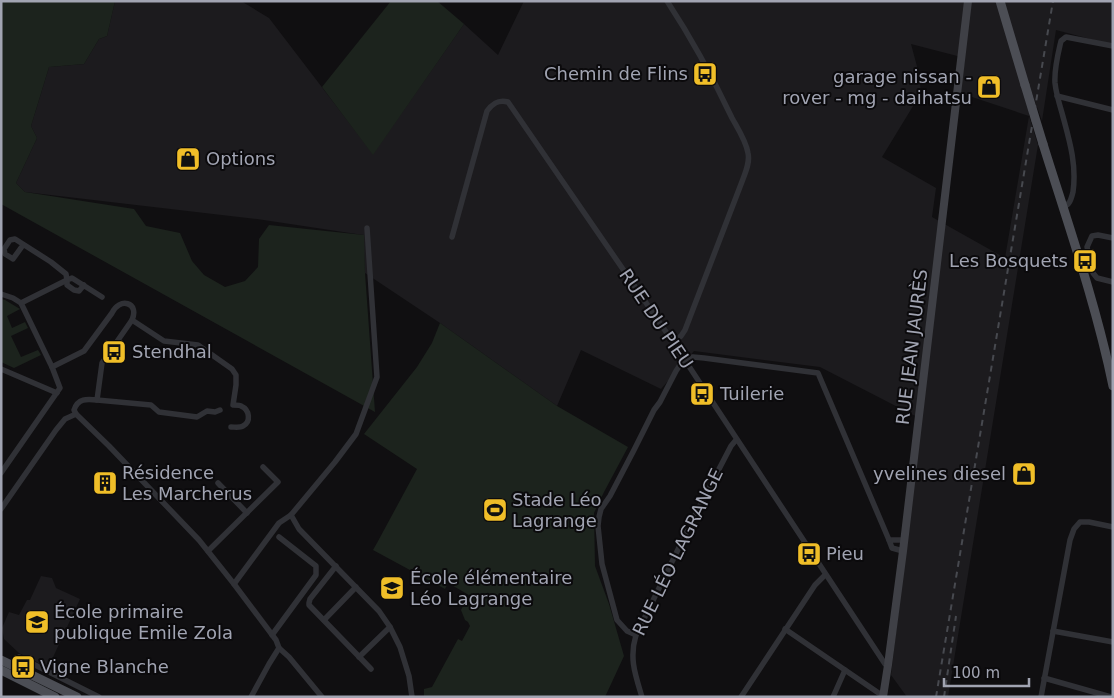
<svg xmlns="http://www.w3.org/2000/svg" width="1114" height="698" viewBox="0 0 1114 698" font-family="'DejaVu Sans',sans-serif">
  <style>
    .built { fill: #1c1b1e; fill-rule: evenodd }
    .green { fill: #1c231d }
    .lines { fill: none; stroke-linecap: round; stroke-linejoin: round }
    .minor { stroke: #303136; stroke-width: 5.5 }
    .secondary { stroke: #3f4046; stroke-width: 8 }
    .primary { stroke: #4c4e55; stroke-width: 9 }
    .rail { stroke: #47494f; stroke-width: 2; stroke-dasharray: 6 5; stroke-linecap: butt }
    .primary-bridge { stroke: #4c4e55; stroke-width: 9 }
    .labels { text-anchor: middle; stroke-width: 4; stroke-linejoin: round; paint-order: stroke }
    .poi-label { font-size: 18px; fill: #a1a4b2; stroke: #0b0a0c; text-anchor: start }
    .street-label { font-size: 18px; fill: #a1a4b2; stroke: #0b0a0c }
  </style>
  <rect width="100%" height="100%" fill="#100f11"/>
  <g class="built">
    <path d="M115 1H241L269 18 373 154 464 24 498 55 524 1H1113V45L1056 30 1042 121 1032 93 1029 116 1038 145 948 697H907L891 675 921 419 820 367 694 351 661 389 581 350 557 406 440 323 365 273 363 235 257 219 25 192 16 183 37 138 31 126 49 67 84 64 99 39 107 36ZM911 44 965 58 960 93 1029 116 1005 258 932 217 936 188 882 157 921 93 919 74Z"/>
    <polygon points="41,576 52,578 56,588 80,599 48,668 19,653 4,639 2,628 9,612 19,615 27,600 30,600"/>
  </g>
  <g class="green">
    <polygon points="1,1 115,1 107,36 99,39 84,64 49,67 31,126 37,138 16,183 25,192 134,209 146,226 180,233 192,261 204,275 225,287 245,281 258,267 259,239 269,225 364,235 365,273 375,412 1,204"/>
    <polygon points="391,1 437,1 464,24 373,155 322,87"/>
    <polygon points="1,299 5,300 20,309 7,316 12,328 25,322 28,328 11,336 21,357 38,350 41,355 14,368 1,362"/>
    <polygon points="440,323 557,406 628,447 604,492 594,513 595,566 609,604 624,656 605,697 424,697 424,689 432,687 458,639 462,641 470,626 468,622 465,620 461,610 469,595 448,583 445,589 373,550 377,543 417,469 364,434 417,367 432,343"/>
  </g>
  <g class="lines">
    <g class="minor">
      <path d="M667 1C692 39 713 78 732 118 738 129 746 141 748 153 750 162 746 171 743 179L685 330 681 336 673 342"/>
      <polyline points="1057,96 1113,110"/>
      <path d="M1063 207C1070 205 1071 199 1073 192 1077 164 1069 139 1062 113 1059 103 1056 93 1055 83 1054 69 1058 54 1061 41L1066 37 1113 46"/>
      <path d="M452 237 487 111C492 104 498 99 508 102L673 342 885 664 888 665"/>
      <polyline points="1113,238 1098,235 1092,236 1087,247 1093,273 1097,278 1113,282"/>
      <polyline points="84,285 79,291 74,290 67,285 67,280 72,278 102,297"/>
      <polyline points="1,294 13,298 21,303 52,367 60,388 1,473"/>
      <polyline points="21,303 67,280 66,274 51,262 15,239 10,240 4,249 5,254 13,259 23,245"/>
      <path d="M132 320 164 341 198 345 232 369 236 375V385L233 405C235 405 240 405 241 406 250 410 251 422 243 426 240 428 235 427 231 427"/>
      <polyline points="1,369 57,393"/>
      <polyline points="97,400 151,405 159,412 197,417 207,411 215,412 220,410"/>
      <polyline points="76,414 109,446 199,540 234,584 276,640 279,648 289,657 322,697"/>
      <polyline points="218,483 247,513"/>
      <path d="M1 509 56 430 65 419 76 414 74 410C78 398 87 399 97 400L102 363 132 320C140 302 119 297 112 313L84 351 52 367"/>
      <polyline points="291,515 299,529 379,611 390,627 400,647 409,676 412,697"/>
      <polyline points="208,551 278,482 263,467"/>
      <polyline points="903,551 892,548 889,540 904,540"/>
      <polyline points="336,566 310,599 309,603 309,605 371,669"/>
      <polyline points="234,584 279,523 291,515 335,462 356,434 377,377 367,228"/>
      <polyline points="324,620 356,587"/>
      <polyline points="785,629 883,696"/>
      <polyline points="1053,631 1113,642"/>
      <polyline points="272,635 316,575 316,566 279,537"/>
      <polyline points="636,635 627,631 617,620 602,564 598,526 599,517 601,509 610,496 634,450 654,410 660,402 676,371 684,359 693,357 704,358 818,373 889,540"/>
      <polyline points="359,657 390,627"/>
      <polyline points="11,665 19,657 99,697"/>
      <polyline points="1044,678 1111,697"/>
      <polyline points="251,697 269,664 279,648"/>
      <path d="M642 697C635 674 629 658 636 635L693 519 731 446 736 440"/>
      <polyline points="741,697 815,585 825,575"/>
      <polyline points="833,697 845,670"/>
      <polyline points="1041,697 1070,540 1074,529 1080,522 1089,522 1113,527"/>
    </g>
    <polyline class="secondary" points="883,697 888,665 903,551 968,1"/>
    <g class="primary">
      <polyline points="1000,1 1025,85"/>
      <path d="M1043 144C1068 224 1096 304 1113 386"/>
      <polyline points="1,660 77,697"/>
      <polyline points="1,670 55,697"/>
    </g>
    <g class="rail">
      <polyline points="936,697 1053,1"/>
      <polyline points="944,697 956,616"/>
    </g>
    <polyline class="primary-bridge" points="1025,85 1043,144"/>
  </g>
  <defs>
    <symbol id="bus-square" viewBox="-11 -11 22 22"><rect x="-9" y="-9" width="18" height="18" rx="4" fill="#f0be28" stroke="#0b0a0c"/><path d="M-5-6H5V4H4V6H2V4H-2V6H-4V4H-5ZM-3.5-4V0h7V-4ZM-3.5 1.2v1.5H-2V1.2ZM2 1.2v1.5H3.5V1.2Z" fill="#111"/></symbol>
    <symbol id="shop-square" viewBox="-11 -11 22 22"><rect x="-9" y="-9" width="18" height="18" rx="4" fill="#f0be28" stroke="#0b0a0c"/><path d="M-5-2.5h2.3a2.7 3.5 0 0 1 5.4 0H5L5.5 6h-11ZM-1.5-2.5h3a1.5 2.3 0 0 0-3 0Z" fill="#111"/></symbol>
    <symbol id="building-square" viewBox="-11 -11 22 22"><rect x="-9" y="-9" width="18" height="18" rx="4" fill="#f0be28" stroke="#0b0a0c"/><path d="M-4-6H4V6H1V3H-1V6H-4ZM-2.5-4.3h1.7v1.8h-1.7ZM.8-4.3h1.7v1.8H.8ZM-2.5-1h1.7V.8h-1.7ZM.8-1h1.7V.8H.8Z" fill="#111"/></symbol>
    <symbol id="stadium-square" viewBox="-11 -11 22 22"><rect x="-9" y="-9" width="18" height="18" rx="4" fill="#f0be28" stroke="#0b0a0c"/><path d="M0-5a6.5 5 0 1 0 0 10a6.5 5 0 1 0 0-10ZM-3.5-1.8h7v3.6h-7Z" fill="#111"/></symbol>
    <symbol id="school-square" viewBox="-11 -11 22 22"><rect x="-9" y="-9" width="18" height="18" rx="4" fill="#f0be28" stroke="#0b0a0c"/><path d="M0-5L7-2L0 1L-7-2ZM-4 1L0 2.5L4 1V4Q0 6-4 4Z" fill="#111"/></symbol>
  </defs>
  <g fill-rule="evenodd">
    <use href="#bus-square" x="691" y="60" width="28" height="28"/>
    <use href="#shop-square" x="975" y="73" width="28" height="28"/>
    <use href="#shop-square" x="174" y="145" width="28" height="28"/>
    <use href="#bus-square" x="1071" y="247" width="28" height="28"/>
    <use href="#bus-square" x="100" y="338" width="28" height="28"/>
    <use href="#bus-square" x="688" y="380" width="28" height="28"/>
    <use href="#shop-square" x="1010" y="460" width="28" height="28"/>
    <use href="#building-square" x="91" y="469" width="28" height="28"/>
    <use href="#stadium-square" x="481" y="496" width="28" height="28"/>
    <use href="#bus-square" x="795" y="540" width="28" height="28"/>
    <use href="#school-square" x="378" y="574" width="28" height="28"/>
    <use href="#school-square" x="23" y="608" width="28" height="28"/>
    <use href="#bus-square" x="9" y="653" width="28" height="28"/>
  </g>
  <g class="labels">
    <g class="poi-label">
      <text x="688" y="80" text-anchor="end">Chemin de Flins</text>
      <text x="972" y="83" text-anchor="end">garage nissan -<tspan x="972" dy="21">rover - mg - daihatsu</tspan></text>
      <text x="206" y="165">Options</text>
      <text x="1068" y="267" text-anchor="end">Les Bosquets</text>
      <text x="132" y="358">Stendhal</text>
      <text x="720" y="400">Tuilerie</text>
      <text x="122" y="479">Résidence<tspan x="122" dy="21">Les Marcherus</tspan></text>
      <text x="1006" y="480" text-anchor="end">yvelines diesel</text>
      <text x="512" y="506">Stade Léo<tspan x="512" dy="21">Lagrange</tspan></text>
      <text x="826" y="560">Pieu</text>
      <text x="410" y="584">École élémentaire<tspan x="410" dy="21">Léo Lagrange</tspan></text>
      <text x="54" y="618">École primaire<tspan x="54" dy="21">publique Emile Zola</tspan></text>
      <text x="40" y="673">Vigne Blanche</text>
    </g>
    <g class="street-label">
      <text transform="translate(656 319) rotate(56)" y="6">RUE DU PIEU</text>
      <text transform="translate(912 347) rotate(-83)" y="6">RUE JEAN JAURÈS</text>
      <text transform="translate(678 552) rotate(-64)" y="6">RUE LÉO LAGRANGE</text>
    </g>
  </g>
  <rect width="1114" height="698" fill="none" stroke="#a1a4b2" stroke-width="5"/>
  <path d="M944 678v8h85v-8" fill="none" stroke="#a1a4b2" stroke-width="2.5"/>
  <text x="952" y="678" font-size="15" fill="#a1a4b2" stroke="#0b0a0c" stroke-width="4" paint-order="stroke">100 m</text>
</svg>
